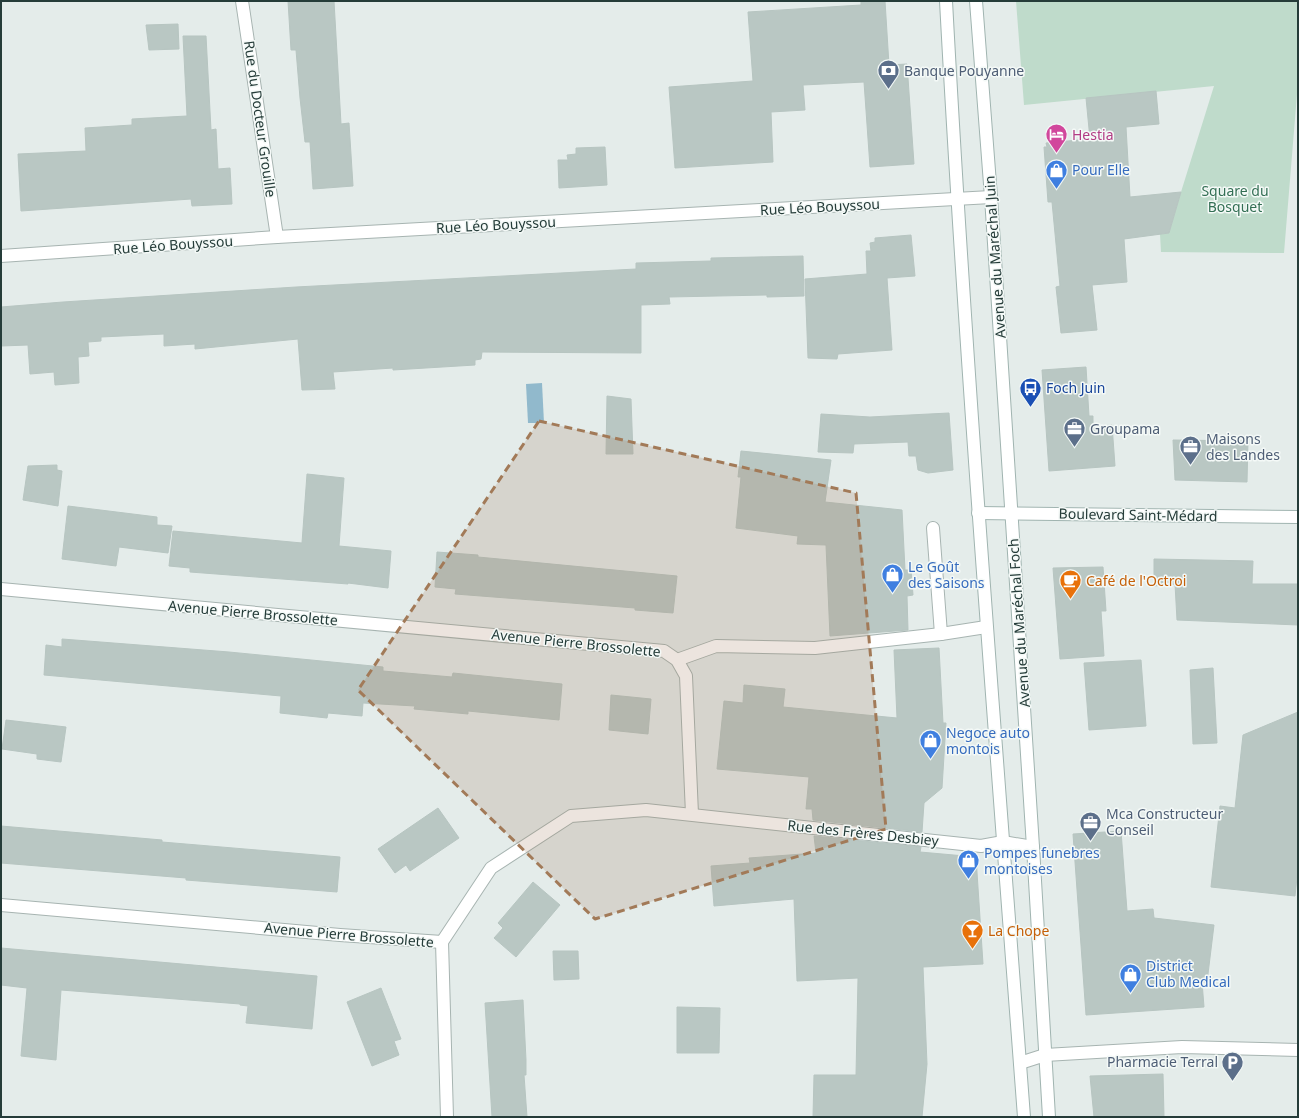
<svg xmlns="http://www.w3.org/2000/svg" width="1299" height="1118" viewBox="0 0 1299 1118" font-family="'Noto Sans',sans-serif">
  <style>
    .green { fill: #bfdbcb }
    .water { fill: #91b9cc }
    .building { fill: #b9c7c3; stroke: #b7c5c1 }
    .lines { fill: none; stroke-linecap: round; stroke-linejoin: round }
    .lane-casing { stroke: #a7b4b1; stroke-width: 14 }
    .street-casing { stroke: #a7b4b1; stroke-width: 14 }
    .secondary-casing { stroke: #a0b4b0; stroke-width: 14 }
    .lane { stroke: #fff; stroke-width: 12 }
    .street { stroke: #fff; stroke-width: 12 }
    .secondary { stroke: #fff; stroke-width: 12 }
    .marked { fill: #a27a58; fill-opacity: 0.2; stroke: #a27a58; stroke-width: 3; stroke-dasharray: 8 5; stroke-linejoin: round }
    .labels { text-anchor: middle; stroke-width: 3; stroke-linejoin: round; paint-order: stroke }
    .service-label { font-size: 14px; fill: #4e5e75; stroke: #f4f9f7; text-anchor: start }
    .street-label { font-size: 14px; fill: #253c39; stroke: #f4f9f7 }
    .hotel-label { font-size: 14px; fill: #b23c85; stroke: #f4f9f7; text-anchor: start }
    .shop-label { font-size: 14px; fill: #366cbe; stroke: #f4f9f7; text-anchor: start }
    .park-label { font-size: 14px; fill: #336f54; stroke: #f4f9f7 }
    .transit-label { font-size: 14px; fill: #164399; stroke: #f4f9f7; text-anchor: start }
    .food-label { font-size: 14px; fill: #c56008; stroke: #f4f9f7; text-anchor: start }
  </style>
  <rect width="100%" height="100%" fill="#e4ecea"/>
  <polygon class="green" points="1016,1 1298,1 1298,82 1284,253 1161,252 1160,234 1169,233 1181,192 1214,86 1024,105"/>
  <polygon class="water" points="542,383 544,423 528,423 526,384"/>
  <g class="building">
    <polygon points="288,1 334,1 341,124 349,123 353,186 313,189 310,142 305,142 300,98 296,50 291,50"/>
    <polygon points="861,1 885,1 889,65 907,64 914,164 870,167 864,82 803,85 805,110 771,112 773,162 675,168 669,87 753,81 748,12 861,5"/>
    <polygon points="178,24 179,49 149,50 146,25"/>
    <polygon points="183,36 206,36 211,130 216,129 218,169 230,168 232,204 192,206 191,199 21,211 18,154 86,151 85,128 132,125 132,119 187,116"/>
    <polygon points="1156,91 1159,124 1126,127 1130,197 1181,192 1169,233 1124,239 1127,282 1092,285 1097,330 1061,333 1056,287 1060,286 1052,202 1048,202 1044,147 1047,147 1046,143 1090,139 1086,98"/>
    <polygon points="605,147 607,185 559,188 558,160 568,160 567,155 576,154 576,148"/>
    <polygon points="911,235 915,276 887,278 892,350 838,354 837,359 808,358 805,279 867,274 866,251 871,251 870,243 875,242 875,238"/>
    <polygon points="803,256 804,296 767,297 767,295 669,297 670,304 641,305 641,353 482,352 481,359 475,360 475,365 393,370 393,368 333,372 335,389 302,390 298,339 195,349 195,344 164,346 164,334 101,337 101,341 88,342 89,356 78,357 79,383 55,385 54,372 30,374 28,345 1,346 1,307 63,302 296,287 636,269 636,263 711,261 711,258"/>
    <polygon points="1086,367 1089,416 1093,416 1093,427 1112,425 1115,466 1049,471 1042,370"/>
    <polygon points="607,396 631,399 633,454 606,454"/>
    <polygon points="949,413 953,470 928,473 918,470 916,456 909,456 908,442 854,444 853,453 818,452 821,414 870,417"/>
    <polygon points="1173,440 1248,441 1247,482 1175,480"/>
    <polygon points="741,451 831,460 825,502 902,510 905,570 911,570 913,595 907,596 908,630 830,636 826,545 797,544 798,536 736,528 741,477 738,477"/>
    <polygon points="57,465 57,470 62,471 58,506 23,500 28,466"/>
    <polygon points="307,474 344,478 339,546 391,551 388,588 348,583 348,584 190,572 190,568 169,566 173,531 302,543"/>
    <polygon points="68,506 157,517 157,525 172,526 168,553 119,547 116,566 62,559"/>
    <polygon points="437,552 478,555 478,557 677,576 673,613 635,610 635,608 455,594 456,589 435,587"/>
    <polygon points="1154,559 1253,561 1252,584 1298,584 1298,625 1177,620 1175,584 1154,586"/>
    <polygon points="1103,567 1106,611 1101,611 1104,656 1060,659 1053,568"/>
    <polygon points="62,639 229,652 383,667 383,671 452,677 453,673 562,684 559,720 468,711 468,714 414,709 415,706 363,703 362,716 328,713 327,718 280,713 281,696 44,675 46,645 62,647"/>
    <polygon points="939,648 943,723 946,723 942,788 924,803 922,832 813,820 812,809 806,809 809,777 717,769 724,701 743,703 744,685 785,689 783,707 897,718 894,650"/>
    <polygon points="1141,660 1146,726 1089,730 1084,663"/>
    <polygon points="1213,668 1217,743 1193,744 1190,670"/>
    <polygon points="611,695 651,699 648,734 609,730"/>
    <polygon points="1298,712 1298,868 1295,896 1211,887 1220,806 1235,808 1243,735"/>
    <polygon points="6,720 66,727 61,762 37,759 37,754 2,749"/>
    <polygon points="438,808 459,838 410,871 406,865 395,873 378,849"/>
    <polygon points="1,826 162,840 162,842 340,857 337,892 186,880 186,878 1,863"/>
    <polygon points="1121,831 1127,911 1153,909 1154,918 1214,925 1207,982 1202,982 1204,1007 1086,1015 1073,834"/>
    <polygon points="814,836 921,847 920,852 976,857 983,964 923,967 927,1064 922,1117 813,1117 814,1075 856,1075 858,978 797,981 794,899 714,906 711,866 750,863 749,858 816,853"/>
    <polygon points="533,882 560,905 516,957 494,938 503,928 498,923"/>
    <polygon points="1,948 317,976 312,1029 246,1023 248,1006 240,1005 240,1004 61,990 56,1060 21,1056 27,988 1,985"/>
    <polygon points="553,951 578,951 579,979 554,980"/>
    <polygon points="381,988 401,1039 394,1041 399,1055 372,1066 347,1002"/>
    <polygon points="523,1000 526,1060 526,1075 524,1075 527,1117 492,1117 485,1003"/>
    <polygon points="677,1007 720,1008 719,1053 677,1053"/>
    <polygon points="1163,1074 1164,1117 1094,1117 1090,1076"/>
  </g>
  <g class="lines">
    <defs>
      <g id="lane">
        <polyline points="933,528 941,634"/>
        <polyline points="677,660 716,646 815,648 941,634 986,627"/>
        <polyline points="1020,1063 1045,1055 1182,1047 1298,1050"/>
      </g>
      <g id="street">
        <polyline points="242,1 277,237"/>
        <polyline points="1,256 277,237 991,197"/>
        <polyline points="1,589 664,651 677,660 686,676 692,814"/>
        <polyline points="1,905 340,935 442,942"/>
        <polyline points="442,942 491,868 571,816 646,810 981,846 1003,842 1033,847"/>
        <polyline points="442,942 447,1117"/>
      </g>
      <g id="secondary">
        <path d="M946 1C966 373 996 745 1024 1117"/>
        <polyline points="976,1 991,197 1033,847 1049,1117"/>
        <polyline points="978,513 1298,517"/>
      </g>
    </defs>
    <use href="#lane" class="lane-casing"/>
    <use href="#street" class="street-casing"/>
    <use href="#secondary" class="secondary-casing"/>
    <use href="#lane" class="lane"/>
    <use href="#street" class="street"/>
    <use href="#secondary" class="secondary"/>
  </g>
  <path class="marked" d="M539 421 856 493 886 829 595 919 358 690Z"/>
  <defs>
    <symbol id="bank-pin" viewBox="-11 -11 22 30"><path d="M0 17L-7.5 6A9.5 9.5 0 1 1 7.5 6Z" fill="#5c6f8a" stroke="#f4f9f7"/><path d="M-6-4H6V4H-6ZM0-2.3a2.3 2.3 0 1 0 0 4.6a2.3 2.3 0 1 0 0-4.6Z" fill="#fff"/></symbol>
    <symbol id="hotel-pin" viewBox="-11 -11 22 30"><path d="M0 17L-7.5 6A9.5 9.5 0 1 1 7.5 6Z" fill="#d1479c" stroke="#f4f9f7"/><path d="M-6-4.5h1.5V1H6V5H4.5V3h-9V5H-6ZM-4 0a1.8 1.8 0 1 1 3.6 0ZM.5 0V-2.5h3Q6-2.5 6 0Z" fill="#fff"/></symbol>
    <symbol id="shop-pin" viewBox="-11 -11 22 30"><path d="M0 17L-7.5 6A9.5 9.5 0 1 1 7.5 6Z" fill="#3f7fe0" stroke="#f4f9f7"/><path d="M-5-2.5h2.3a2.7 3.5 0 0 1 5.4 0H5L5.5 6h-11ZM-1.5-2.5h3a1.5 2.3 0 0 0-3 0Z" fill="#fff"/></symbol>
    <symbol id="bus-pin" viewBox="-11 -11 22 30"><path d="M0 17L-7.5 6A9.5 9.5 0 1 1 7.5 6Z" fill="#1a4fb4" stroke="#f4f9f7"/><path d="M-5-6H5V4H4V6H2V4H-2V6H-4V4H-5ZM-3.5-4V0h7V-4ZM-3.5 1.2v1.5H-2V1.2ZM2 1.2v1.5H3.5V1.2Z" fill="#fff"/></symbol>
    <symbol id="office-pin" viewBox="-11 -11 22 30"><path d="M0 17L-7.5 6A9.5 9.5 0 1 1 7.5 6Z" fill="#5c6f8a" stroke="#f4f9f7"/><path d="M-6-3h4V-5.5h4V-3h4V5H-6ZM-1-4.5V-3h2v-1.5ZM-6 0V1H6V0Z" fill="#fff"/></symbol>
    <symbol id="cafe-pin" viewBox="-11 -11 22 30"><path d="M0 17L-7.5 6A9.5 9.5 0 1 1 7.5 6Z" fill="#e8710a" stroke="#f4f9f7"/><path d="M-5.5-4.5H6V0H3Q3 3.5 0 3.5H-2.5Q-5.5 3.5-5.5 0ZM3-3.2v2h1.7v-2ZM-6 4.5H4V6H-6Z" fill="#fff"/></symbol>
    <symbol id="bar-pin" viewBox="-11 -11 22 30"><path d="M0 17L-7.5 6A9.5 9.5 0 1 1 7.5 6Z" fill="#e8710a" stroke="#f4f9f7"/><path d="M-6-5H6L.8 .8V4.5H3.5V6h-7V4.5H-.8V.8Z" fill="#fff"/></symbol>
    <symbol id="parking-pin" viewBox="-11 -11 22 30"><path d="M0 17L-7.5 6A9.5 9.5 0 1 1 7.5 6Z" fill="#5c6f8a" stroke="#f4f9f7"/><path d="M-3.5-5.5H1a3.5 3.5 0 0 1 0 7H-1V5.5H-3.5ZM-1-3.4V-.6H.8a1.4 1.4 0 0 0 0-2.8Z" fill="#fff"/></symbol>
  </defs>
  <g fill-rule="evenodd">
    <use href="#bank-pin" x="876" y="58" width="25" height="34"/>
    <use href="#hotel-pin" x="1044" y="122" width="25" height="34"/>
    <use href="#shop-pin" x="1044" y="158" width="25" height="34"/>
    <use href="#bus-pin" x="1018" y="376" width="25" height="34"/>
    <use href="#office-pin" x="1062" y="416" width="25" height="34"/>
    <use href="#office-pin" x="1178" y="434" width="25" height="34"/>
    <use href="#shop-pin" x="880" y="562" width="25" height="34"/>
    <use href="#cafe-pin" x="1058" y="568" width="25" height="34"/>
    <use href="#shop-pin" x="918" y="728" width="25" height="34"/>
    <use href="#office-pin" x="1078" y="810" width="25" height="34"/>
    <use href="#shop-pin" x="956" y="848" width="25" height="34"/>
    <use href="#bar-pin" x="960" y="918" width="25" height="34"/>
    <use href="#shop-pin" x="1118" y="962" width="25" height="34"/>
    <use href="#parking-pin" x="1220" y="1050" width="25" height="34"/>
  </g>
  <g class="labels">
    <g class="service-label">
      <text x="904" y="76">Banque Pouyanne</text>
      <text x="1090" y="434">Groupama</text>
      <text x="1206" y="444">Maisons<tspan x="1206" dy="16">des Landes</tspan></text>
      <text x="1106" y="819">Mca Constructeur<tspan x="1106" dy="16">Conseil</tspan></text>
      <text x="1218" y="1067" text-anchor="end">Pharmacie Terral</text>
    </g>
    <g class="street-label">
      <text transform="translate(260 119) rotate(82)" y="5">Rue du Docteur Grouille</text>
      <text transform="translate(820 207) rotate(-3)" y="5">Rue Léo Bouyssou</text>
      <text transform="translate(496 225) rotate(-3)" y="5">Rue Léo Bouyssou</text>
      <text transform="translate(173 245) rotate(-4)" y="5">Rue Léo Bouyssou</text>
      <text transform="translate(995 257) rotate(-94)" y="5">Avenue du Maréchal Juin</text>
      <text transform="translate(1138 515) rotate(1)" y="5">Boulevard Saint-Médard</text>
      <text transform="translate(253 613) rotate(5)" y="5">Avenue Pierre Brossolette</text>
      <text transform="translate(1019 623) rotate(-94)" y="5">Avenue du Maréchal Foch</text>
      <text transform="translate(576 643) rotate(6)" y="5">Avenue Pierre Brossolette</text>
      <text transform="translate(863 833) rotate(6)" y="5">Rue des Frères Desbiey</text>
      <text transform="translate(349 935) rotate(5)" y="5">Avenue Pierre Brossolette</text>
    </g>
    <g class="hotel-label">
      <text x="1072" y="140">Hestia</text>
    </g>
    <g class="shop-label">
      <text x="1072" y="175">Pour Elle</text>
      <text x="908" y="572">Le Goût<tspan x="908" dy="16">des Saisons</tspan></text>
      <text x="946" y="738">Negoce auto<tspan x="946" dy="16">montois</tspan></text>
      <text x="984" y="858">Pompes funebres<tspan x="984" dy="16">montoises</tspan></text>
      <text x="1146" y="971">District<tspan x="1146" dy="16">Club Medical</tspan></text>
    </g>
    <g class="park-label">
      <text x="1235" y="196">Square du<tspan x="1235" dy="16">Bosquet</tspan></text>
    </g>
    <g class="transit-label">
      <text x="1046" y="393">Foch Juin</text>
    </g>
    <g class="food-label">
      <text x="1086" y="586">Café de l'Octroi</text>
      <text x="988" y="936">La Chope</text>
    </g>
  </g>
  <rect width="1299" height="1118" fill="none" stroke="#253c39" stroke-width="4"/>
</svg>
